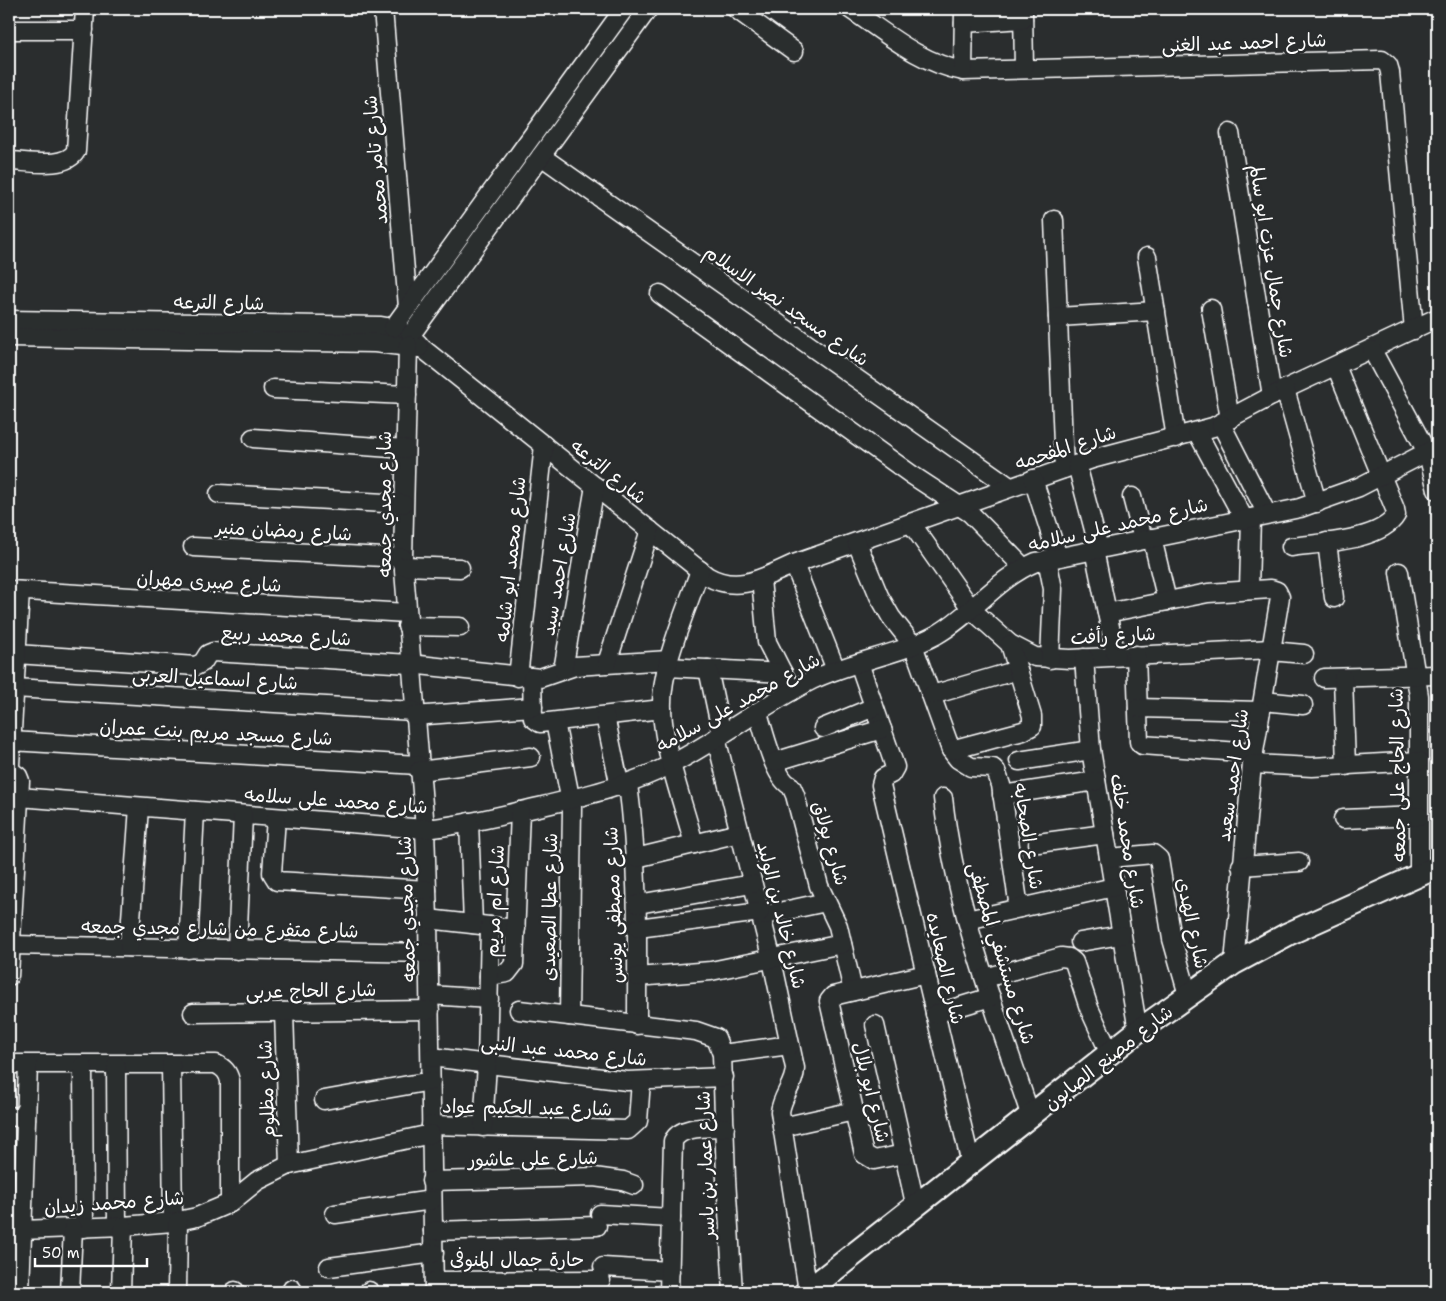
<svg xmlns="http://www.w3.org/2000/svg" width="1446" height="1301" viewBox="0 0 1446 1301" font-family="'Shantell Sans','Playpen Sans Arabic',sans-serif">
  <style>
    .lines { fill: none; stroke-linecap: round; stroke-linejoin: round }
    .minor-casing { stroke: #fff; stroke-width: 21 }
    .tertiary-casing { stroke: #fff; stroke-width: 26 }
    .minor { stroke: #2a2d2e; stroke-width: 18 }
    .tertiary { stroke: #2a2d2e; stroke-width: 22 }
    .labels { text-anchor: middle; stroke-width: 5; stroke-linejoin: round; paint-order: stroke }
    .street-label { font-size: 19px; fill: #fff; stroke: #2a2d2e }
  </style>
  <rect width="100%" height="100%" fill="#2a2d2e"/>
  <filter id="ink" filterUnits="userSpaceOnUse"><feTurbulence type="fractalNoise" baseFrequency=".02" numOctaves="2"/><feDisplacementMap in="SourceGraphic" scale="10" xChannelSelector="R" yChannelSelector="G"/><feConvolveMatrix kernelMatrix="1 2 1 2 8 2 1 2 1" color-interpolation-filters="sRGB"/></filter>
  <g filter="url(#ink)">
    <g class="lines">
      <defs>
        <g id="minor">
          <polyline points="383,9 408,307"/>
          <polyline points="736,9 794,51"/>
          <path d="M850 9C886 33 920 63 963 71L1382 60 1388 65 1390 72 1414 330"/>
          <polyline points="1023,9 1024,69"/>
          <polyline points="964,23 1023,19"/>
          <polyline points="9,30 84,30"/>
          <polyline points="963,71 964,9"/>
          <polyline points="1230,133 1272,396"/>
          <polyline points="541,156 1010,487"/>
          <path d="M9 161C27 161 65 170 76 151L85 9"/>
          <polyline points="1054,220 1064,469"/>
          <polyline points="1147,257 1176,438"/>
          <polyline points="660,294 912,475 970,513 1023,567"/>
          <polyline points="1211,309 1230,419"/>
          <polyline points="1058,317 1156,311"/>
          <path d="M9 320 380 326C398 328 411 334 422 348L707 576C738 594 764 577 794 564L1092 459 1213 427 1285 389 1437 318"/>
          <polyline points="393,328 624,9"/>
          <polyline points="410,336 648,9"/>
          <polyline points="9,337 375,343 419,348"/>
          <polyline points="408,345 403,558 425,829 428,919 434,1292"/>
          <polyline points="1372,350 1428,454 1437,490"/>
          <polyline points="273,389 407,395"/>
          <polyline points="1285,389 1317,503"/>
          <polyline points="1221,424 1267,514"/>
          <polyline points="1197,432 1244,519"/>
          <polyline points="253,438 405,449"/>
          <polyline points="1077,465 1099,549"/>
          <polyline points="1033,479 1058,557"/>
          <polyline points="219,494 403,504"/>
          <polyline points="1132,497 1143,539"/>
          <polyline points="911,523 972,610 1010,644 1035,657 1070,659 1272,649"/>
          <polyline points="1152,538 1167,601"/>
          <polyline points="1327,542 1334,598"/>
          <polyline points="857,543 879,596 891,617 913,645 951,750 958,759 971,767 993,768 996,771 1001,785 1019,908"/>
          <polyline points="193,547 403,558"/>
          <path d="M1291 547C1319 543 1381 541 1396 515L1395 509 1336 366"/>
          <polyline points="1094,550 1116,656"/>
          <polyline points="1047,559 1053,589 1050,659"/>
          <polyline points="794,564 836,670"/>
          <polyline points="404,566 460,568"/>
          <polyline points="1399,572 1419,696 1419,875"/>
          <polyline points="761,579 767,642 792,691"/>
          <polyline points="1249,588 1251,518"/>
          <polyline points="9,590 407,613"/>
          <polyline points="1107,613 1208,593 1271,589 1277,591 1280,597 1252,764 1234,963"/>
          <polyline points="407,626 460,627"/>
          <polyline points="1271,651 1304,654"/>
          <polyline points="16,654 196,666 203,662 208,654 213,652 410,664 540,678 575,666 669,660"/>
          <polyline points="1136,655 1139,742 1142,745 1254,753"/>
          <polyline points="1084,658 1091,750 1138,1031"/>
          <polyline points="607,663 650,530"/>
          <polyline points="859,663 895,767 891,774 883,778 881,785 971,1164"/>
          <polyline points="667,667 783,673"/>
          <polyline points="708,669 722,735"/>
          <polyline points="563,670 595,486"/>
          <polyline points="518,677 544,445"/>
          <polyline points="532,678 533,718 540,723 662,709"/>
          <polyline points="1324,678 1437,675"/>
          <polyline points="1343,678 1346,766"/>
          <polyline points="14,688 414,711"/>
          <polyline points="932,695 1018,670"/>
          <polyline points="1263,701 1303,705"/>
          <polyline points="1138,708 1261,711"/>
          <path d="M758 713C764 731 774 779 791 786L795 795 819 886 838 926 853 991"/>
          <polyline points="414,716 533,707"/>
          <polyline points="605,716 620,787"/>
          <polyline points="555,722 572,807 569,1016"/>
          <polyline points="823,728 874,707"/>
          <path d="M716 738 772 960 795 1068C795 1084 782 1095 780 1112L808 1291"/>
          <polyline points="11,741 418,765"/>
          <polyline points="951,750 1023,731 1032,726 1032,716 1010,644"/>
          <polyline points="1019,761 1091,750"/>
          <polyline points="774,762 882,729"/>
          <polyline points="1252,764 1312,767 1419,761"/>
          <polyline points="419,771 531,757"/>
          <path d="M628 784C639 867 637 942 637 1025"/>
          <polyline points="1002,795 1096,781"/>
          <path d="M19 797 425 829C465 825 504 815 543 806 588 795 631 785 672 764 720 739 763 705 812 680 851 661 897 656 936 635 972 615 997 578 1036 562L1300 508 1359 487 1437 447"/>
          <path d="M943 798C955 908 996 1012 1031 1117"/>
          <polyline points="276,818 272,873 277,881 427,890"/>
          <polyline points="1343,819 1419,816"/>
          <polyline points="469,822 473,924"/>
          <polyline points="1038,843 1105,834"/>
          <path d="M694 844C683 802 664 753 662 710 660 666 686 612 700 570"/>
          <polyline points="636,858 739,833"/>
          <polyline points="1109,858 1153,854 1159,859 1172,939 1188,995"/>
          <polyline points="1241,866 1299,862"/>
          <polyline points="638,904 752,884"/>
          <polyline points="760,916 826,902"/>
          <polyline points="428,919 516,929"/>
          <polyline points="967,920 1114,887"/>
          <polyline points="638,928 760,912"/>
          <polyline points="1080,942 1121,935"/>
          <polyline points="10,945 429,953"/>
          <polyline points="129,947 139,807"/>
          <polyline points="188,949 195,811"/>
          <polyline points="237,950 243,815"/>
          <polyline points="9,976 20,781 18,776 11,771 10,765 20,591"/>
          <polyline points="489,976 507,973 514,964 520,811"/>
          <polyline points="637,977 711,971 842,944"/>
          <polyline points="985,978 1061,957 1069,958 1074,962 1089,1008 1110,1054"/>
          <polyline points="430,995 489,999"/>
          <polyline points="519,1010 696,1031 716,1038 722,1054 726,1179 733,1292"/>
          <polyline points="284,1012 289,1165"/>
          <polyline points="193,1013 430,1010"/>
          <polyline points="935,1014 991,997"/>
          <polyline points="875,1025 916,1208"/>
          <polyline points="722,1054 790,1045"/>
          <polyline points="431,1057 627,1081 724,1077"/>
          <path d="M9 1064H216C224 1068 228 1072 230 1081V1203"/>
          <polyline points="171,1064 173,1222"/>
          <polyline points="83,1065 84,1228"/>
          <polyline points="116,1065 117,1227"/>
          <polyline points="324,1100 431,1081"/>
          <polyline points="9,1116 26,1118"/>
          <polyline points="431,1125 628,1130 638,1121 641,1081"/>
          <polyline points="483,1127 487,1064 490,926"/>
          <polyline points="782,1127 854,1111"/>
          <polyline points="904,1154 874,1160 864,1154 829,1001 833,996 926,974"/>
          <polyline points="431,1181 594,1177 623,1181 634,1185"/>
          <polyline points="335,1214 432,1200"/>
          <polyline points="600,1214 671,1218"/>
          <polyline points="22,1230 123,1226 173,1222 197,1217 230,1203 257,1181 289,1165 431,1134"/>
          <polyline points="433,1231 597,1226"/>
          <polyline points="329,1267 434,1253"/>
          <polyline points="603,1267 670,1271"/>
          <polyline points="434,1281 601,1280"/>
          <polyline points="292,1289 292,1292"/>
          <polyline points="235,1291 235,1292"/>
          <polyline points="20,1292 28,1065"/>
          <polyline points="70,1292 73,1228"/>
          <polyline points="121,1292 123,1226"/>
          <polyline points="177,1292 178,1221"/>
          <polyline points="369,1292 369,1291"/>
          <path d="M669 1292 673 1141C681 1125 709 1128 725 1127"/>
        </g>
        <polyline id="tertiary" points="806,1292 1138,1031 1234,963 1288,934 1437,867"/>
      </defs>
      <use href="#minor" class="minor-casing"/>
      <use href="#tertiary" class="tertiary-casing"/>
      <use href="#minor" class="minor"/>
      <use href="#tertiary" class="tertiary"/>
    </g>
  </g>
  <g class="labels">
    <g class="street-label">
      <text transform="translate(1244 42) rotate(-2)" y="7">شارع احمد عبد الغنى</text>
      <text transform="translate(375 160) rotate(-95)" y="7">شارع تامر محمد</text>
      <text transform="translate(1272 261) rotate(81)" y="7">شارع جمال عزت ابو سالم</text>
      <text transform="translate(219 302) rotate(1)" y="7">شارع الترعه</text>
      <text transform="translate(787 305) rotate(35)" y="7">شارع مسجد نصر الاسلام</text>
      <text transform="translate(1065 447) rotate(-18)" y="7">شارع المفحمه</text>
      <text transform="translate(609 471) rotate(39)" y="7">شارع الترعه</text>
      <text transform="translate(384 504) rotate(-90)" y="7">شارع مجدي جمعه</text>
      <text transform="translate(1118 524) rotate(-13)" y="7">شارع محمد على سلامه</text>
      <text transform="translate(284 530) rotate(3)" y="7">شارع رمضان منير</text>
      <text transform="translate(510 559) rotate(-84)" y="7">شارع محمد ابو شامه</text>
      <text transform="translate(558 574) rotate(-80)" y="7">شارع احمد سيد</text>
      <text transform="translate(209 581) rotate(3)" y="7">شارع صبرى مهران</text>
      <text transform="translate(286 635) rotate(3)" y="7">شارع محمد ربيع</text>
      <text transform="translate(1113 635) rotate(-3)" y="7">شارع رأفت</text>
      <text transform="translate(215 678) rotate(3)" y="7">شارع اسماعيل العربى</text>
      <text transform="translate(738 702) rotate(-29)" y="7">شارع محمد على سلامه</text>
      <text transform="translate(216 732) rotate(3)" y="7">شارع مسجد مريم بنت عمران</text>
      <text transform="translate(1232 775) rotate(-82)" y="7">شارع احمد سعيد</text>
      <text transform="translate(1397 775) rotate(-91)" y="7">شارع الحاج على جمعه</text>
      <text transform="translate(336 800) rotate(4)" y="7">شارع محمد على سلامه</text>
      <text transform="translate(1029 836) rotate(81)" y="7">شارع الصحابه</text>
      <text transform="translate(1128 841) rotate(81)" y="7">شارع محمد خلف</text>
      <text transform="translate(831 843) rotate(74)" y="7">شارع بولاق</text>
      <text transform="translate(494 901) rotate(-87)" y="7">شارع ام مريم</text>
      <text transform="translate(613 905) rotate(-92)" y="7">شارع مصطفى يونس</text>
      <text transform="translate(549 907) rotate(-89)" y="7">شارع عطا الصعيدى</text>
      <text transform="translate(406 909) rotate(-92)" y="7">شارع مجدي جمعه</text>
      <text transform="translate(782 915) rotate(76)" y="7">شارع خالد بن الوليد</text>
      <text transform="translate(1193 923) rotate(78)" y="7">شارع الهدى</text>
      <text transform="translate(220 928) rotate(1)" y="7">شارع متفرع من شارع مجدي جمعه</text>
      <text transform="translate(1002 953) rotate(73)" y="7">شارع مستشفي المصطفى</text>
      <text transform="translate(946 968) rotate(77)" y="7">شارع الصعايده</text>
      <text transform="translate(311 990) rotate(-1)" y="7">شارع الحاج عربى</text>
      <text transform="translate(564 1050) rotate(6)" y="7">شارع محمد عبد النبى</text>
      <text transform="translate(1108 1057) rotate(-38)" y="7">شارع مصنع الصابون</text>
      <text transform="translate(266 1089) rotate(-92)" y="7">شارع مظلوم</text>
      <text transform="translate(872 1092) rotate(76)" y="7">شارع ابو بلال</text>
      <text transform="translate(527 1107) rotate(1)" y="7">شارع عبد الحكيم عواد</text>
      <text transform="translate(533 1158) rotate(-1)" y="7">شارع على عاشور</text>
      <text transform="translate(705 1165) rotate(-92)" y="7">شارع عمار بن ياسر</text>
      <text transform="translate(114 1202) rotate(-4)" y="7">شارع محمد زيدان</text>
      <text x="517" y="1266">حارة جمال المنوفى</text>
    </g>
  </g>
  <rect width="1446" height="1301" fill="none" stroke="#2a2d2e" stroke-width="30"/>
  <rect x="15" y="15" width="1416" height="1271" fill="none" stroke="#fff" stroke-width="2" filter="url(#ink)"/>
  <path d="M35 1258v8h112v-8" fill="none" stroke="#ffffff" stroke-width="2.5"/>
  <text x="42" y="1258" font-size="15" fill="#ffffff" stroke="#2a2d2e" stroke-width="4" paint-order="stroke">50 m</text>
</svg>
